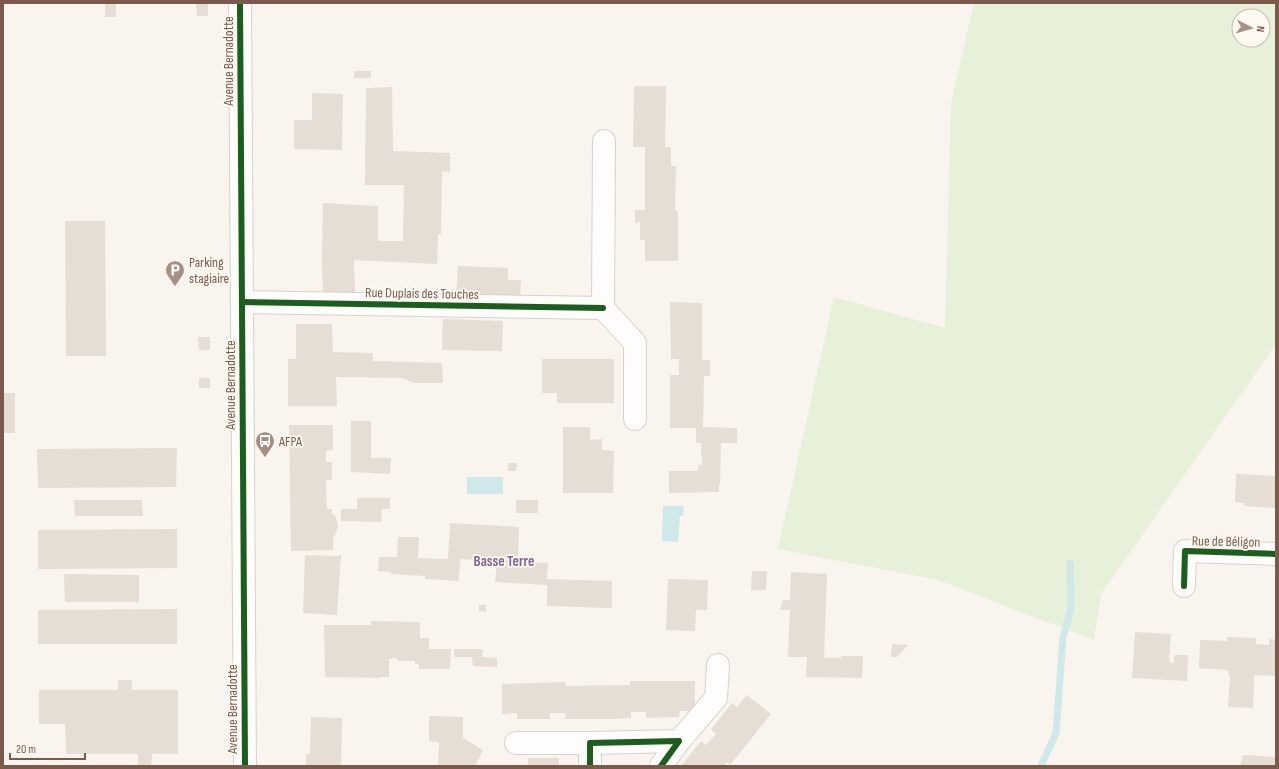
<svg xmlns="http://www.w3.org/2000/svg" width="1279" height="769" viewBox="0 0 1279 769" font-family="'Sofia Sans Condensed',sans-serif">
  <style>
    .green { fill: #e7f0d9; fill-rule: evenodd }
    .water { fill: #cfe9ea }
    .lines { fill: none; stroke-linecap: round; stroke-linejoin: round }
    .stream { stroke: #cfe9ea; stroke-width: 7 }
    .building { fill: #e6ddd5 }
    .minor-casing { stroke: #d8d1cc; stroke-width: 24 }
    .tertiary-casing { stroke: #d8d1cc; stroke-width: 24 }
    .minor { stroke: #fefdfc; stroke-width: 22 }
    .tertiary { stroke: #fefdfc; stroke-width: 22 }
    .cycleway-casing { stroke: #fff9f1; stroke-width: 8 }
    .cycleway { stroke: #1b5e20; stroke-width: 6 }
    .labels { text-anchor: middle; stroke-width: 3.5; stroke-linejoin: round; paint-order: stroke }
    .street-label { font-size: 14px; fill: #795a4c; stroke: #fff9f1 }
    .poi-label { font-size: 14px; fill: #795a4c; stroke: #fff9f1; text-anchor: start }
    .neighbourhood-label { font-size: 15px; font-weight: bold; fill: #826495; stroke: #fff9f1 }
  </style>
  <rect width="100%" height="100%" fill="#f9f4ee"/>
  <path class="green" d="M974 3H1276V344L1101 594 1094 640 938 580 778 549 834 297 945 328 951 103ZM1239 16H1263V40H1239Z"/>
  <g class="water">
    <rect x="467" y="477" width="36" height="17"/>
    <polygon points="663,506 684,506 683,516 680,516 678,542 662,541"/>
  </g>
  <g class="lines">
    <polyline class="stream" points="1041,766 1056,733 1063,637 1071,609 1070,563"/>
  </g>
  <g class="building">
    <rect x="105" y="3" width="11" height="14"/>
    <polygon points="196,3 208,3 208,16 197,16"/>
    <rect x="354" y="71" width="17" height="7"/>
    <polygon points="634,86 666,86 665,147 671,147 671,166 676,166 675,211 678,211 678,261 645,261 645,240 640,240 640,222 635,223 635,210 645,210 645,147 633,147"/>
    <polygon points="392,87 393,151 450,153 450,172 442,171 441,234 438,234 437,264 354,260 355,294 323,293 322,259 323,203 378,206 378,241 403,241 404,185 365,185 366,88"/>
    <polygon points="312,93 343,94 342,150 294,149 294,120 312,120"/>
    <polygon points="65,221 105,221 106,356 66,356"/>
    <polygon points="458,266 508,268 508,280 521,280 520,299 456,297"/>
    <polygon points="670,302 702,303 702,360 710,360 710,376 704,376 703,427 737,428 737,443 721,443 720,485 719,485 719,492 669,493 669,471 698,471 698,465 702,465 701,443 696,443 696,428 670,428 670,375 679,375 679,359 671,359"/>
    <polygon points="443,319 503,321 502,351 442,350"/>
    <polygon points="296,324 332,324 333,352 373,353 373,361 442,363 443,383 414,383 402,378 336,377 337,406 288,406 288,359 296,359"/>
    <polygon points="198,337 210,337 210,350 199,350"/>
    <polygon points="542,359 614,359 614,403 557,403 557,393 542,393"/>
    <rect x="199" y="378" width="11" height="10"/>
    <rect x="3" y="393" width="12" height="40"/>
    <polygon points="351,421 371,421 371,458 391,458 390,474 351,472"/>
    <polygon points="289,425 333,425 333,450 326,451 326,462 332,462 332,480 326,480 327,509 332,509 332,513 336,517 338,527 335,535 333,538 333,550 291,551"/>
    <polygon points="563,427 590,427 590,440 602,439 602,450 614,451 613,493 563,493"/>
    <polygon points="177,448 176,487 38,488 37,449"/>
    <polygon points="508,463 517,463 516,471 508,471"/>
    <polygon points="1236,474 1276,476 1276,508 1244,506 1244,503 1235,502"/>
    <polygon points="357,498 390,498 390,509 382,509 381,522 341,521 341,509 357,509"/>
    <polygon points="74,500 142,500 143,516 75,516"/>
    <rect x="516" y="500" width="22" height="13"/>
    <polygon points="450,523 519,527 518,562 548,563 547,579 612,581 612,608 547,606 547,585 495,582 497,561 460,559 459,581 425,579 425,576 391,574 391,572 378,571 379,557 397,557 398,537 419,537 418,558 448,559"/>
    <polygon points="177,529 177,568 38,569 38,530"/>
    <polygon points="305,555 339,556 339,555 341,555 337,615 303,613"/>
    <polygon points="752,571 767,571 766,590 751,590"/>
    <polygon points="791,572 827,574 824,658 841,658 841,656 863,656 862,678 806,677 807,657 788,657 790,610 780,610 783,600 790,600"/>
    <polygon points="64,574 139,575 139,602 65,602"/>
    <polygon points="668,579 708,580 707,610 696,610 695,631 666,630"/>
    <polygon points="479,605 486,605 486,612 479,611"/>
    <polygon points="177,609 177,644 38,644 38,610"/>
    <polygon points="371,621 420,622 420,638 429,638 429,649 451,649 450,669 419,669 419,664 415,664 415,661 397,661 397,658 393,658 392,659 389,659 389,677 380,677 380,678 325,677 324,625 371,625"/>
    <polygon points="1135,632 1171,634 1169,662 1174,663 1174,655 1188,655 1187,681 1132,678"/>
    <polygon points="1227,637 1256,638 1256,644 1269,645 1269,639 1276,640 1276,676 1254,675 1253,708 1228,707 1230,677 1227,670 1199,668 1200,640 1227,641"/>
    <polygon points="892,644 908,645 897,657 891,657"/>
    <polygon points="454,649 483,649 482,657 497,658 497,667 473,666 472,657 454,657"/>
    <polygon points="118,680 132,680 132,690 178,690 178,754 152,754 151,766 138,766 138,754 66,754 65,724 39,724 39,690 118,690"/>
    <polygon points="630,681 695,681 695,711 680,711 679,717 646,718 646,712 631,712 631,718 611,719 565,719 566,713 550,713 550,719 517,719 517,713 502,714 502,684 565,682 566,686 630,685"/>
    <polygon points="747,695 771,714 730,765 727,762 723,766 681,766 701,741 706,745 716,734 711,729 732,703 737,707"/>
    <polygon points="429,716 463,717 463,738 483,750 475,766 438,766 439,742 429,741"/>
    <polygon points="311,717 342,718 341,766 306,766 306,754 310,754"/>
    <polygon points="1243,755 1276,757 1276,766 1240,766"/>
    <rect x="528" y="758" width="31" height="8"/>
  </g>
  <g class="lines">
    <defs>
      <g id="minor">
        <polyline points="604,141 603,308 635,343 635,419"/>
        <polyline points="242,302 603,308"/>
        <polyline points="1184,586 1185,551 1276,554"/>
        <polyline points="679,741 716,698 718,665"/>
        <polyline points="516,743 590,743"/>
        <polyline points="590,766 590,743 679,741 661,766"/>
      </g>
      <polyline id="tertiary" points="240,3 245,766"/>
    </defs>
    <use href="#minor" class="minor-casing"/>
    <use href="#tertiary" class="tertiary-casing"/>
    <use href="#minor" class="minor"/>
    <use href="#tertiary" class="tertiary"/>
    <defs>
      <g id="cycleway">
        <polyline points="240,3 245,766"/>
        <polyline points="242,302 603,308"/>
        <polyline points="1184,586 1185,551 1276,554"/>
        <polyline points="590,766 590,743 679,741 661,766"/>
      </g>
    </defs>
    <use href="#cycleway" class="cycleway-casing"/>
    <use href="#cycleway" class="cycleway"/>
  </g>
  <defs>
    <symbol id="parking-pin" viewBox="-11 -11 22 30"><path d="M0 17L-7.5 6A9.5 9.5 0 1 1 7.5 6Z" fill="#a69085" stroke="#fff9f1"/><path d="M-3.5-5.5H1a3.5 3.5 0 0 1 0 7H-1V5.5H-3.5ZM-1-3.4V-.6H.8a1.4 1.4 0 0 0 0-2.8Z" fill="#fff"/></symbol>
    <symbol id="bus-pin" viewBox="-11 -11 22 30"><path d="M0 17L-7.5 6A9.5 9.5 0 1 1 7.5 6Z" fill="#a69085" stroke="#fff9f1"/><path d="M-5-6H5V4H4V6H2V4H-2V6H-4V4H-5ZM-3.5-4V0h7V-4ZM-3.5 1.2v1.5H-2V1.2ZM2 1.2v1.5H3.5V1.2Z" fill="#fff"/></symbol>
  </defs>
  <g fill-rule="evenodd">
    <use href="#parking-pin" x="164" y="259" width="22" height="30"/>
    <use href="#bus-pin" x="254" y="430" width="22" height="30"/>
  </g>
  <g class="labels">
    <g class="street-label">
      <text transform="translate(228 61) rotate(-90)" y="5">Avenue Bernadotte</text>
      <text transform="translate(422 293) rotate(1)" y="5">Rue Duplais des Touches</text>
      <text transform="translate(230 385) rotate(-90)" y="5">Avenue Bernadotte</text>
      <text transform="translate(1226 541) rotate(1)" y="5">Rue de Béligon</text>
      <text transform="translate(232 709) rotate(-90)" y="5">Avenue Bernadotte</text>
    </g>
    <g class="poi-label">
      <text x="189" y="267">Parking<tspan x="189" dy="16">stagiaire</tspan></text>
      <text x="279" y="446">AFPA</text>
    </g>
    <g class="neighbourhood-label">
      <text x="504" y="566">Basse Terre</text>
    </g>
  </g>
  <rect width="1279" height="769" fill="none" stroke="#795a4c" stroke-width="8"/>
  <g transform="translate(1251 28) rotate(96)"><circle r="19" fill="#fff9f1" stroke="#c9b9af"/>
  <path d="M0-3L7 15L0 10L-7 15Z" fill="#a69085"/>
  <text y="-6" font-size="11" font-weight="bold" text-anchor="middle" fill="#795a4c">N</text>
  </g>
  <path d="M10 753v6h75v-6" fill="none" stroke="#795a4c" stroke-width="2"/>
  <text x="16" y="753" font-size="12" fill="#795a4c" stroke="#fff9f1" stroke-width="3" paint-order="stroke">20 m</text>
</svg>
